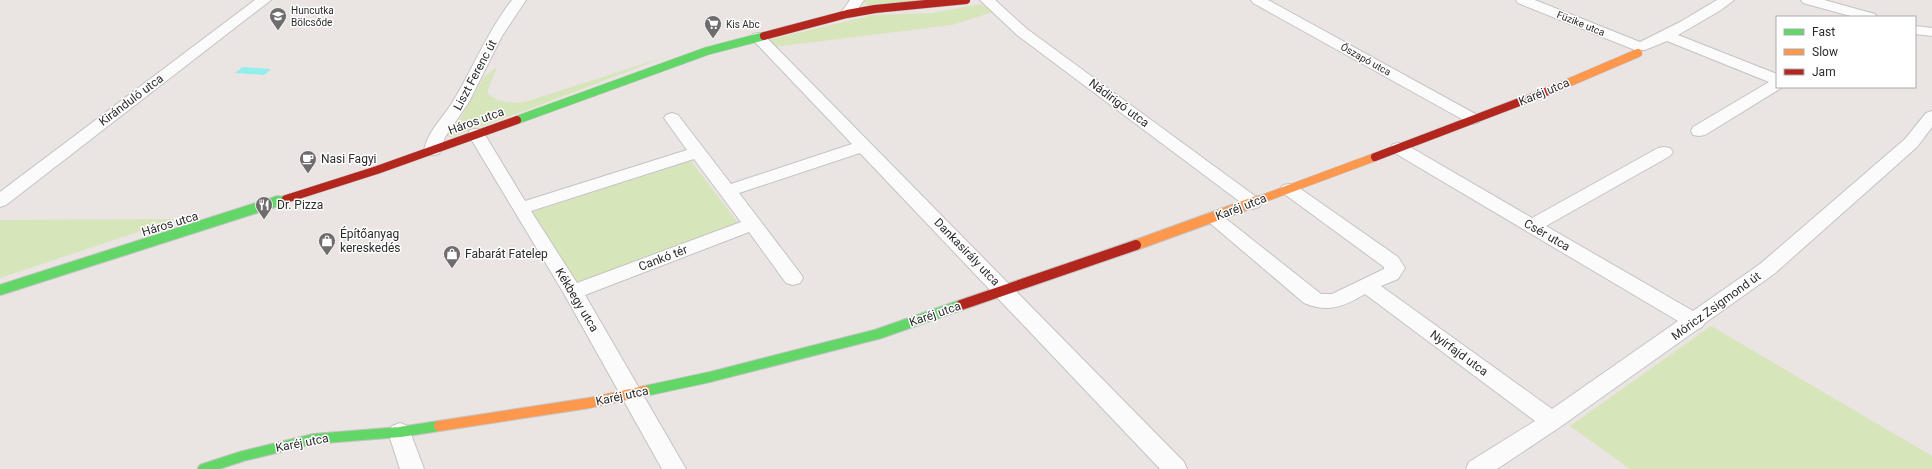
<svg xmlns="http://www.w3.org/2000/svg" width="1932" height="469" viewBox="0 0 1932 469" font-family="Roboto,sans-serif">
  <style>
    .green { fill: #d7e5ba }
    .water { fill: #93eeee }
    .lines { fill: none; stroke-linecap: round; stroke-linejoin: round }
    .street-casing { stroke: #c4c3c3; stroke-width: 2 }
    .fast-far1-casing { stroke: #c4c3c3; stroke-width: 9 }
    .fast-casing { stroke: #c4c3c3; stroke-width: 12 }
    .slow-far1-casing { stroke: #c4c3c3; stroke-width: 9 }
    .slow-casing { stroke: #c4c3c3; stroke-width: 12 }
    .jam-far1-casing { stroke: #c4c3c3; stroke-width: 9 }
    .jam-casing { stroke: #c4c3c3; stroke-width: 12 }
    .street { fill: #fcfbfb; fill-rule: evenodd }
    .fast-far1 { stroke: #63d668; stroke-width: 8 }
    .fast { stroke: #63d668; stroke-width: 10 }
    .slow-far1 { stroke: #ff974d; stroke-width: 8 }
    .slow { stroke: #ff974d; stroke-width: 10 }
    .jam-far1 { stroke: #b3261e; stroke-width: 8 }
    .jam { stroke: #b3261e; stroke-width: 10 }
    .labels { text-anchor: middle; stroke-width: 3; stroke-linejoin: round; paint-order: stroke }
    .far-poi-label { font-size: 10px; fill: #2c2c2c; stroke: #fff; text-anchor: start }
    .far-street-label { font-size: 10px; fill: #2c2c2c; stroke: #fff }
    .street-label { font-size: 12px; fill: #2c2c2c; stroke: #fff }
    .poi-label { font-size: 12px; fill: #2c2c2c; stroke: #fff; text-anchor: start }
  </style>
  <rect width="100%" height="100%" fill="#eae4e2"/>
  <g class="green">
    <polygon points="865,0 923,0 869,6 863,2"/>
    <polygon points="980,4 993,12 952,25 773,47 769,40 873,15 933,13"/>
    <path d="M665 57 535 107 451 137 446 136 445 133 459 121 484 77 497 67 487 92C498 104 510 103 525 102Z"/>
    <polygon points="691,161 738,223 578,284 532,212"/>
    <polygon points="176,219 0,278 0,220"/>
    <polygon points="1711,326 1932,456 1932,469 1630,469 1570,426"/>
  </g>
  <polygon class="water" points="243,67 271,69 264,75 235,73"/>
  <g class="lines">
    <defs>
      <g id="street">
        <polygon points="255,0 271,0 6,205 0,207 0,192"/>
        <path d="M512 0H526L502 36 469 102 445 137 439 154 433 155 427 154 424 150C428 131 442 119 452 103 473 69 487 32 512 0Z"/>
        <polygon points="850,0 864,0 852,17 842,17 840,14"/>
        <polygon points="980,0 995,0 1027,29 1259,199 1262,203 1259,207 1253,209 1247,207 1017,35"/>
        <polygon points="1251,0 1268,0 1479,116 1481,119 1479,122 1473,124 1467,122 1253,3"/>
        <polygon points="1516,0 1535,0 1640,42 1680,22 1717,0 1734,0 1721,10 1678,35 1777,74 1777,87 1783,87 1705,135 1699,136 1693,135 1691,131 1693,127 1769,82 1667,41 1645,50 1635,50 1518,3"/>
        <polygon points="1801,0 1824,0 1875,14 1877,17 1854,17 1803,3"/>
        <polygon points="1915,26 1932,28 1932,36 1915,34"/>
        <path d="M758 33 763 34 1184 462 1187 469H1160L860 153 739 193 800 273 803 278 800 283 793 285 786 283 749 232 585 295 686 469H662L563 292 468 134 470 130 476 129 482 130 525 201 687 150 664 118 666 115 672 113 678 115 731 184 852 144 753 40 751 37 753 34ZM694 159 741 222 577 283 531 211Z"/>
        <path d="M1932 111V127L1917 147 1774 274 1705 323 1702 327 1698 329 1560 427 1497 469H1466L1469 462 1535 421 1365 294C1343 307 1328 313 1304 303L1204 218 1206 214 1213 212 1220 214 1321 294H1332L1384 269V267L1283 193 1280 189 1283 185 1289 184 1295 185 1398 257 1405 268 1398 279 1381 286 1552 409 1678 321 1393 152 1390 148 1393 144 1399 143 1405 144 1532 218 1658 148 1664 147 1670 148 1673 152 1670 156 1546 226 1693 311 1760 264 1905 139 1926 113Z"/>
        <polygon points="400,423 408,426 424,469 400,469 388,432 392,426"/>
      </g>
      <g id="fast-far1">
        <polyline points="517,120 707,51 764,36"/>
        <polyline points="275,202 286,199"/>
      </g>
      <g id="fast">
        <polyline points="0,290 278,201"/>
        <polyline points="645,391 710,377 878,334 961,305"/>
        <polyline points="203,469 243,456 313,439 400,432 439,426"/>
      </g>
      <g id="slow-far1">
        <polyline points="1556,88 1638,53"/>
        <polyline points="1254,202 1375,157"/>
      </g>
      <g id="slow">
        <polyline points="1136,245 1257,201"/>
        <polyline points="439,426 589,403 645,391"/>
      </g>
      <g id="jam-far1">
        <polyline points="764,36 847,14 875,9 966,0"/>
        <polyline points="1375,157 1556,88"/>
        <polyline points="286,199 377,170 517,120"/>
      </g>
      <polyline id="jam" points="961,305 1136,245"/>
    </defs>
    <use href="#street" class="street-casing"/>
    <use href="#fast-far1" class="fast-far1-casing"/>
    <use href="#fast" class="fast-casing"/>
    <use href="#slow-far1" class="slow-far1-casing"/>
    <use href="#slow" class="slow-casing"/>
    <use href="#jam-far1" class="jam-far1-casing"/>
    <use href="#jam" class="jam-casing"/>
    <use href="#street" class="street"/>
    <use href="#fast-far1" class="fast-far1"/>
    <use href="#fast" class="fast"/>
    <use href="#slow-far1" class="slow-far1"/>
    <use href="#slow" class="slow"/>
    <use href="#jam-far1" class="jam-far1"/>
    <use href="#jam" class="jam"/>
  </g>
  <defs>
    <symbol id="school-pin" viewBox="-11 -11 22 30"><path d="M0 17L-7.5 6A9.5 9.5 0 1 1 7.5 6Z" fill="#6e6c6c" stroke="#fff"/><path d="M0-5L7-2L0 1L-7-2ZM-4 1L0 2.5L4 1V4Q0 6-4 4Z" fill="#fff"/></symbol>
    <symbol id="supermarket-pin" viewBox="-11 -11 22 30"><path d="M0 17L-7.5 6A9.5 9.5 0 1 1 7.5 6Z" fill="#6e6c6c" stroke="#fff"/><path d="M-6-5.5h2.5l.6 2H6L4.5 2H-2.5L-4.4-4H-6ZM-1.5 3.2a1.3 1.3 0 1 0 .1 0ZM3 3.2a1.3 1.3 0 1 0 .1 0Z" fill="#fff"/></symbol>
    <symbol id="cafe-pin" viewBox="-11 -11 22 30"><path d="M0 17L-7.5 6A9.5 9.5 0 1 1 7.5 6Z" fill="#6e6c6c" stroke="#fff"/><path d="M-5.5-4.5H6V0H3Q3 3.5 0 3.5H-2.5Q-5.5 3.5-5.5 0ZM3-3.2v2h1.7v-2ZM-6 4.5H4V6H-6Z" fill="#fff"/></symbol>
    <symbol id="restaurant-pin" viewBox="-11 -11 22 30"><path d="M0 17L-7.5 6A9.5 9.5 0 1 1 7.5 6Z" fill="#6e6c6c" stroke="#fff"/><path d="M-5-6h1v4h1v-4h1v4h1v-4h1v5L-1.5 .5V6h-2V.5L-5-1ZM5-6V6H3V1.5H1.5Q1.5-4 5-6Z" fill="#fff"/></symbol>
    <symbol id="shop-pin" viewBox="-11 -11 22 30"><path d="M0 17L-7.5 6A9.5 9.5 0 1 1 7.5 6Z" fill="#6e6c6c" stroke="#fff"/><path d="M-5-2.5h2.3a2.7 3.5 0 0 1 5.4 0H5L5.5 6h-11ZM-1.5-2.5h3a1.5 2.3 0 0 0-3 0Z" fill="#fff"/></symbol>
  </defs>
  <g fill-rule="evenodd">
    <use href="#school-pin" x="268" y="6" width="20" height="27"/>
    <use href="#supermarket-pin" x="703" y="14" width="20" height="27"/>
    <use href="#cafe-pin" x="298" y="149" width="20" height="27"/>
    <use href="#restaurant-pin" x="254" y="195" width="20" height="27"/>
    <use href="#shop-pin" x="317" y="231" width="20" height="27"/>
    <use href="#shop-pin" x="442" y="244" width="20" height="27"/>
  </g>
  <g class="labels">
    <g class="far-poi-label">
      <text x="291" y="14">Huncutka<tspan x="291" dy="12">Bölcsőde</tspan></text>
      <text x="726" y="28">Kis Abc</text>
    </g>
    <g class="far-street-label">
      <text transform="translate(1581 23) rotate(22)" y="4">Füzike utca</text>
      <text transform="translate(1366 59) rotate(29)" y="4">Őszapó utca</text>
    </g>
    <g class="street-label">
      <text transform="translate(475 75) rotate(-62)" y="4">Liszt Ferenc út</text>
      <text transform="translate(1544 92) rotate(-22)" y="4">Karéj utca</text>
      <text transform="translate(131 100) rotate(-37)" y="4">Kiránduló utca</text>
      <text transform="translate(1119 103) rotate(37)" y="4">Nádirigó utca</text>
      <text transform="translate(476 121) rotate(-20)" y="4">Háros utca</text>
      <text transform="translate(1241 207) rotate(-21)" y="4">Karéj utca</text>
      <text transform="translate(170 224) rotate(-17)" y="4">Háros utca</text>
      <text transform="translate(1547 235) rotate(30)" y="4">Csér utca</text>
      <text transform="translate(967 252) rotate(46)" y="4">Dankasirály utca</text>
      <text transform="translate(663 258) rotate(-21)" y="4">Cankó tér</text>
      <text transform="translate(577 300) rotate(59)" y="4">Kékbegy utca</text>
      <text transform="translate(1716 306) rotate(-36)" y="4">Móricz Zsigmond út</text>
      <text transform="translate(935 314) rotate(-19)" y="4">Karéj utca</text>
      <text transform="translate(1459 353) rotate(36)" y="4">Nyírfajd utca</text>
      <text transform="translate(622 396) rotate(-12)" y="4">Karéj utca</text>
      <text transform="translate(302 443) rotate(-11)" y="4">Karéj utca</text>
    </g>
    <g class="poi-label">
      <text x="321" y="163">Nasi Fagyi</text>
      <text x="277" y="209">Dr. Pizza</text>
      <text x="340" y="238">Építőanyag<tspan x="340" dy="14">kereskedés</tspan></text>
      <text x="465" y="258">Fabarát Fatelep</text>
    </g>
  </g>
  <rect x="1776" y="16" width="140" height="72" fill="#ffffff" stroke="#ababab"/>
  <rect x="1784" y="29" width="20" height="6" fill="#63d668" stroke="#ababab"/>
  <text x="1812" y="36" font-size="12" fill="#2c2c2c">Fast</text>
  <rect x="1784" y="49" width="20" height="6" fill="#ff974d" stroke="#ababab"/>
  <text x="1812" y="56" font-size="12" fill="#2c2c2c">Slow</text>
  <rect x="1784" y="69" width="20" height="6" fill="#b3261e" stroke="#ababab"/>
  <text x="1812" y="76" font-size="12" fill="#2c2c2c">Jam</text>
</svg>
